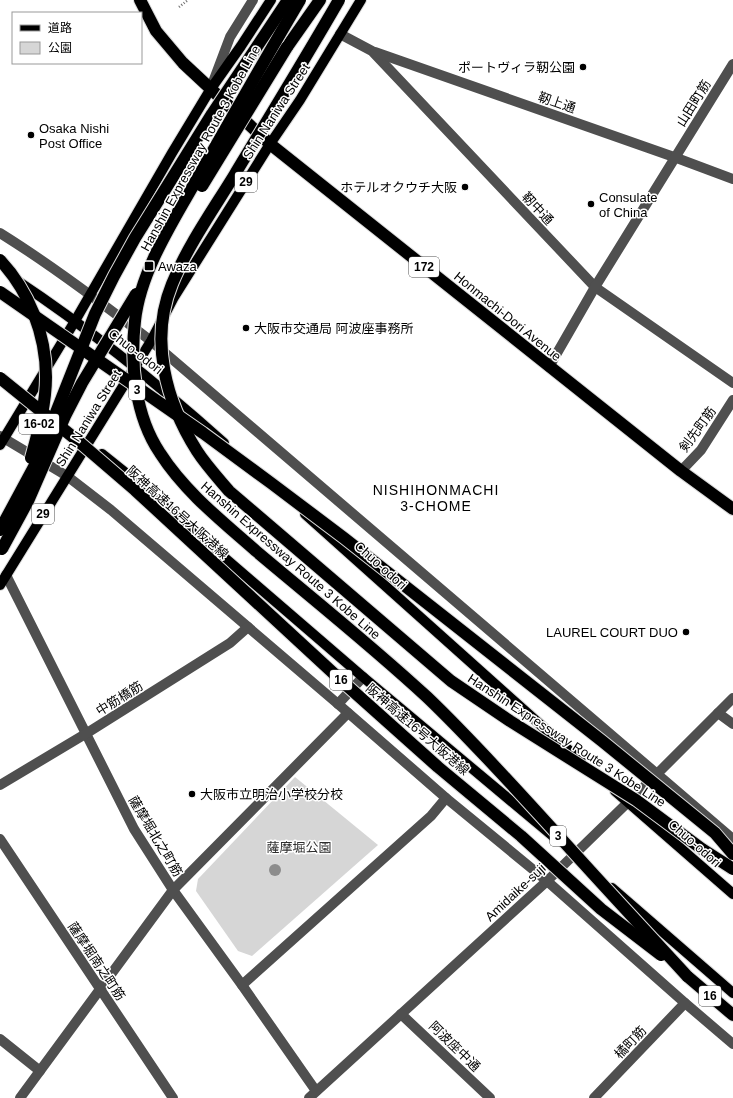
<svg xmlns="http://www.w3.org/2000/svg" width="733" height="1098" viewBox="0 0 733 1098" font-family="Arial,'Noto Sans JP',sans-serif">
  <style>
    .green { fill: #d6d6d6 }
    .lines { fill: none; stroke-linecap: round; stroke-linejoin: round }
    .major-casing { stroke: #dbdbdb; stroke-width: 12 }
    .highway-casing { stroke: #dbdbdb; stroke-width: 14 }
    .path { stroke: #717171; stroke-width: 2.5; stroke-dasharray: 1 2; stroke-linecap: butt }
    .minor { stroke: #4f4f4f; stroke-width: 10 }
    .major { stroke: #000; stroke-width: 10 }
    .highway { stroke: #000; stroke-width: 12 }
    .highway-bridge-casing { stroke: #dbdbdb; stroke-width: 14; stroke-linecap: butt }
    .highway-bridge { stroke: #000; stroke-width: 12 }
    .tree { fill: #8c8c8c }
    .poi-dot { fill: #000; stroke: #fff; stroke-width: 1.5 }
    .labels { text-anchor: middle; stroke-width: 3; stroke-linejoin: round; paint-order: stroke }
    .shield { fill: #fff; stroke: #4c4c4c; stroke-width: 1 }
    .shield-label { font-size: 12px; font-weight: bold; fill: #000 }
    .poi-label { font-size: 13px; fill: #000; stroke: #fff; text-anchor: start }
    .street-label { font-size: 13px; fill: #000; stroke: #fff }
    .park-label { font-size: 13px; fill: #2d2d2d; stroke: #fff }
    .neighbourhood-label { font-size: 14px; letter-spacing: 1px; fill: #000; stroke: #fff }
  </style>
  <rect width="100%" height="100%" fill="#fff"/>
  <polygon class="green" points="295,777 378,845 252,956 238,951 196,891 198,879"/>
  <g class="lines">
    <defs>
      <g id="major">
        <path d="M16 280C90 329 158 384 224 443"/>
        <polyline points="0,445 75,321 172,153 210,90 241,46 271,0"/>
        <polyline points="102,454 132,478 363,677 554,837"/>
        <polyline points="305,514 581,761"/>
        <polyline points="0,585 135,367 151,341 174,297 270,144 300,100 361,0"/>
        <polyline points="615,791 733,894"/>
        <polyline points="612,888 733,993"/>
      </g>
      <g id="highway">
        <polyline points="140,0 156,31 183,63 270,144 681,471 733,509"/>
        <polyline points="287,47 320,0"/>
        <polyline points="687,976 733,1015"/>
      </g>
    </defs>
    <use href="#major" class="major-casing"/>
    <use href="#highway" class="highway-casing"/>
    <polyline class="path" points="179,7 188,0"/>
    <g class="minor">
      <polyline points="340,34 372,51 595,287 733,383"/>
      <polyline points="375,52 674,157 733,179"/>
      <polyline points="213,82 230,37 253,0"/>
      <path d="M0 233C53 266 102 303 151 341L733 839"/>
      <polyline points="549,367 595,287 733,64"/>
      <polyline points="0,436 67,476 111,510 338,704 446,798 547,881 685,1003 733,1044"/>
      <polyline points="681,471 701,450 733,400"/>
      <polyline points="6,575 134,829 173,890 242,985 316,1091"/>
      <polyline points="338,704 363,677"/>
      <polyline points="718,713 733,724"/>
      <polyline points="0,785 87,733 230,643 248,627"/>
      <polyline points="0,839 173,1098"/>
      <polyline points="242,985 431,816 446,798"/>
      <polyline points="401,1014 490,1098"/>
      <polyline points="0,1039 40,1071"/>
      <polyline points="20,1098 173,890 348,713"/>
      <polyline points="309,1098 547,881 657,774 733,698"/>
      <polyline points="594,1098 685,1003"/>
    </g>
    <use href="#major" class="major"/>
    <use href="#highway" class="highway"/>
    <defs>
      <g id="highway-bridge">
        <path d="M300 0C265 59 231 119 197 179 173 221 140 272 135 321 130 364 135 416 160 453 185 492 222 521 256 551 313 599 372 646 427 697 472 740 514 787 556 833 599 881 643 928 687 976"/>
        <path d="M339 0C305 59 270 116 235 174 213 210 188 245 172 284 149 340 166 402 197 451 206 465 218 478 229 491L451 681 510 721 636 800 702 849 733 869"/>
        <polyline points="202,186 287,47"/>
        <path d="M0 260C29 291 46 334 46 377 46 405 38 432 31 458"/>
        <polyline points="0,292 203,433 271,483 344,538 602,741 715,833 733,854"/>
        <polyline points="0,378 78,441 135,490 344,683 438,767 521,836 601,909 661,955"/>
        <polyline points="0,530 36,463 95,314 114,276 135,238 212,114 288,0"/>
        <polyline points="2,549 28,501 65,416 82,383 136,294"/>
      </g>
    </defs>
    <use href="#highway-bridge" class="highway-bridge-casing"/>
    <use href="#highway-bridge" class="highway-bridge"/>
  </g>
  <circle class="tree" cx="275" cy="870" r="6"/>
  <g class="poi-dot">
    <circle cx="583" cy="67" r="4"/>
    <circle cx="31" cy="135" r="4"/>
    <circle cx="465" cy="187" r="4"/>
    <circle cx="591" cy="204" r="4"/>
    <rect x="144" y="261" width="10" height="10" rx="2"/>
    <circle cx="246" cy="328" r="4"/>
    <circle cx="686" cy="632" r="4"/>
    <circle cx="192" cy="794" r="4"/>
  </g>
  <g class="labels">
    <g class="shield">
      <rect x="235" y="172" width="22" height="20" rx="3"/>
      <rect x="409" y="257" width="30" height="20" rx="3"/>
      <rect x="129" y="380" width="16" height="20" rx="3"/>
      <rect x="19" y="414" width="40" height="20" rx="3"/>
      <rect x="32" y="504" width="22" height="20" rx="3"/>
      <rect x="330" y="670" width="22" height="20" rx="3"/>
      <rect x="550" y="826" width="16" height="20" rx="3"/>
      <rect x="699" y="986" width="22" height="20" rx="3"/>
    </g>
    <g class="shield-label">
      <text x="246" y="186">29</text>
      <text x="424" y="271">172</text>
      <text x="137" y="394">3</text>
      <text x="39" y="428">16-02</text>
      <text x="43" y="518">29</text>
      <text x="341" y="684">16</text>
      <text x="558" y="840">3</text>
      <text x="710" y="1000">16</text>
    </g>
    <g class="poi-label">
      <text x="575" y="72" text-anchor="end">ポートヴィラ靭公園</text>
      <text x="39" y="133">Osaka Nishi<tspan x="39" dy="15">Post Office</tspan></text>
      <text x="457" y="192" text-anchor="end">ホテルオクウチ大阪</text>
      <text x="599" y="202">Consulate<tspan x="599" dy="15">of China</tspan></text>
      <text x="158" y="271">Awaza</text>
      <text x="254" y="333">大阪市交通局 阿波座事務所</text>
      <text x="678" y="637" text-anchor="end">LAUREL COURT DUO</text>
      <text x="200" y="799">大阪市立明治小学校分校</text>
    </g>
    <g class="street-label">
      <text transform="translate(557 102) rotate(19)" y="5">靭上通</text>
      <text transform="translate(693 103) rotate(-58)" y="5">山田町筋</text>
      <text transform="translate(276 111) rotate(-57)" y="5">Shin Naniwa Street</text>
      <text transform="translate(200 148) rotate(-61)" y="5">Hanshin Expressway Route 3 Kobe Line</text>
      <text transform="translate(538 208) rotate(47)" y="5">靭中通</text>
      <text transform="translate(508 316) rotate(39)" y="5">Honmachi-Dori Avenue</text>
      <text transform="translate(136 351) rotate(38)" y="5">Chuo-odori</text>
      <text transform="translate(88 418) rotate(-58)" y="5">Shin Naniwa Street</text>
      <text transform="translate(697 429) rotate(-54)" y="5">剣先町筋</text>
      <text transform="translate(178 512) rotate(42)" y="5">阪神高速16号大阪港線</text>
      <text transform="translate(291 560) rotate(41)" y="5">Hanshin Expressway Route 3 Kobe Line</text>
      <text transform="translate(381 565) rotate(42)" y="5">Chuo-odori</text>
      <text transform="translate(119 698) rotate(-32)" y="5">中筋橋筋</text>
      <text transform="translate(418 729) rotate(41)" y="5">阪神高速16号大阪港線</text>
      <text transform="translate(567 740) rotate(33)" y="5">Hanshin Expressway Route 3 Kobe Line</text>
      <text transform="translate(156 836) rotate(59)" y="5">薩摩堀北之町筋</text>
      <text transform="translate(695 843) rotate(41)" y="5">Chuo-odori</text>
      <text transform="translate(515 892) rotate(-43)" y="5">Amidaike-suji</text>
      <text transform="translate(97 961) rotate(56)" y="5">薩摩堀南之町筋</text>
      <text transform="translate(630 1042) rotate(-46)" y="5">橘町筋</text>
      <text transform="translate(455 1046) rotate(44)" y="5">阿波座中通</text>
    </g>
    <g class="park-label">
      <text x="299" y="852">薩摩堀公園</text>
    </g>
    <g class="neighbourhood-label">
      <text x="436" y="495">NISHIHONMACHI<tspan x="436" dy="16">3-CHOME</tspan></text>
    </g>
  </g>
  <rect x="12" y="12" width="130" height="52" fill="#ffffff" stroke="#999999"/>
  <rect x="20" y="25" width="20" height="6" fill="#000000" stroke="#999999"/>
  <text x="48" y="32" font-size="12" fill="#000000">道路</text>
  <rect x="20" y="42" width="20" height="12" fill="#d6d6d6" stroke="#999999"/>
  <text x="48" y="52" font-size="12" fill="#000000">公園</text>
</svg>
